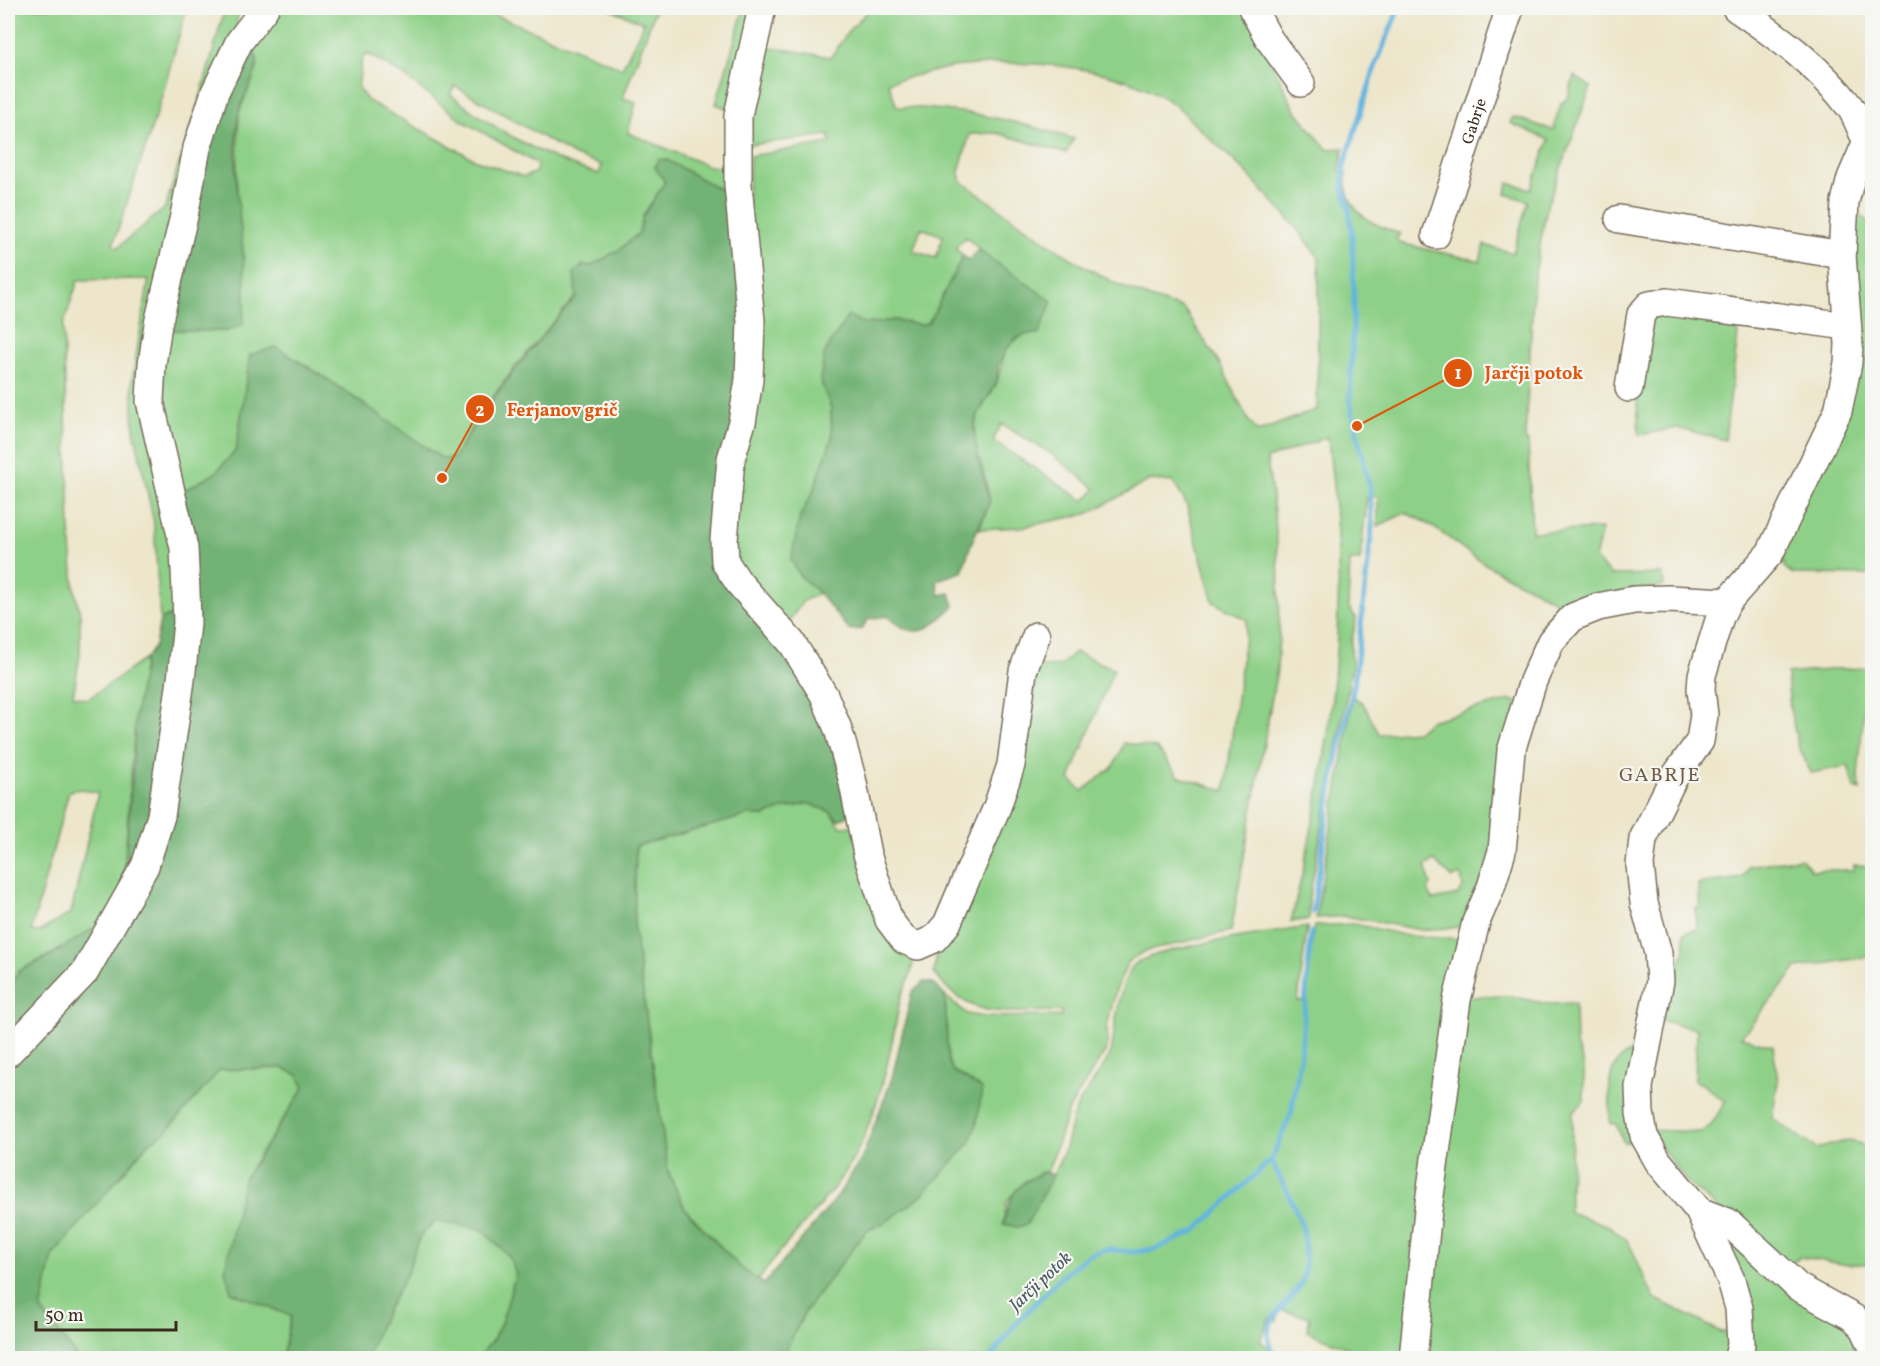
<svg xmlns="http://www.w3.org/2000/svg" width="1880" height="1366" viewBox="0 0 1880 1366" font-family="Vollkorn,serif">
  <style>
    .green { fill: #8ed087; stroke: #647d52; stroke-width: 1.5; fill-rule: evenodd }
    .forest { fill: #72b274; stroke: #566e49; stroke-width: 1.5 }
    .lines { fill: none; stroke-linecap: round; stroke-linejoin: round }
    .stream { stroke: #62b4de; stroke-width: 5 }
    .minor-casing { stroke: #796c5b; stroke-width: 30 }
    .minor { stroke: #fff; stroke-width: 27 }
    .labels { text-anchor: middle; stroke-width: 4.5; stroke-linejoin: round; paint-order: stroke }
    .street-label { font-size: 16px; fill: #3b2a1e; stroke: #f6f6f2 }
    .water-label { font-size: 18px; font-style: italic; fill: #495a61; stroke: #f6f6f2 }
    .quarter-label { font-size: 20px; letter-spacing: 1.5px; fill: #735c46; stroke: #f6f6f2 }
    .leader { fill: none; stroke: #df570d; stroke-width: 2 }
    .callout-dot { fill: #df570d; stroke: #f6f6f2; stroke-width: 2 }
    .mark-label { font-size: 18px; text-anchor: middle; font-weight: bold; fill: #fff }
    .callout-label { font-size: 18px; text-anchor: middle; font-weight: bold; fill: #df570d; stroke: #f6f6f2; stroke-width: 4.5; stroke-linejoin: round; paint-order: stroke }
  </style>
  <rect width="100%" height="100%" fill="#f6f6f2"/>
  <filter id="ink" filterUnits="userSpaceOnUse"><feTurbulence type="fractalNoise" baseFrequency=".0167" numOctaves="2"/><feDisplacementMap in="SourceGraphic" scale="12" xChannelSelector="R" yChannelSelector="G"/><feConvolveMatrix kernelMatrix="1 2 1 2 8 2 1 2 1" color-interpolation-filters="sRGB"/></filter>
  <filter id="wash" filterUnits="userSpaceOnUse"><feTurbulence type="fractalNoise" baseFrequency=".008" numOctaves="4" result="noise"/><feDisplacementMap in="SourceGraphic" scale="24" xChannelSelector="R" yChannelSelector="G"/><feGaussianBlur stdDeviation="1.35" result="paint"/><feColorMatrix in="noise" values="0 0 0 0 0 0 0 0 0 0 0 0 0 0 0 0 0 1.4 0 .05"/><feComposite in="paint" operator="in"/></filter>
  <g filter="url(#wash)">
    <rect width="100%" height="100%" fill="#ede6cb"/>
    <g class="green">
      <path d="M8 8H187L158 109 113 245 117 248 165 208 200 99 225 8H239L234 41 154 319 180 612 160 620 154 523 134 430 132 381 149 279 78 280 63 326 70 529 74 586 80 614V655L73 696 88 699 145 659C132 729 129 802 124 873L130 883 106 925 19 971 8 988ZM81 789 98 793 71 913 39 932 31 931 69 791Z"/>
      <path d="M266 8H478L622 68 644 23 608 8H656L623 98 636 102 628 133 709 166 723 168 731 110 716 104 744 8H756L733 191 723 192 655 167 665 182 643 216 639 233 619 250 591 267 576 296 515 367 478 417 454 458 443 459 327 379 276 347 250 355 236 450 214 474 177 494 165 455 161 330 227 331 245 305 236 198 239 112 258 66 241 44ZM368 54 403 75 461 120 537 164 536 172 524 177 476 160 368 101 358 88 362 59ZM455 86 575 156 602 165 599 174C546 159 493 129 450 94Z"/>
      <path d="M871 8H1245L1295 110 1327 149 1344 148 1339 170 1346 173C1344 212 1369 224 1401 234L1396 238 1399 243 1480 261 1484 245 1513 253 1528 201 1506 194 1508 183 1531 189 1549 140 1510 123 1513 117 1553 130 1561 104 1568 97 1574 76 1591 87 1547 206 1534 279 1525 440 1528 442 1532 532 1602 529 1595 559 1611 575 1663 574 1664 586 1560 604C1536 589 1511 580 1487 565 1459 548 1436 524 1405 513L1378 526V496L1367 498 1360 561H1350L1348 606 1356 618 1351 644 1352 667 1309 898V919L1291 922C1320 803 1342 678 1338 555 1337 516 1332 476 1328 437L1267 459C1278 529 1283 598 1277 669L1231 931 1143 952 1128 962 1116 990 1107 1026V1048L1070 1107 1047 1173 1043 1172 1025 1181 1007 1201 1003 1224 1018 1227 1027 1224C1038 1199 1054 1177 1064 1151 1069 1137 1070 1121 1077 1107 1084 1093 1110 1061 1112 1048 1115 1027 1119 981 1134 965 1152 947 1276 933 1307 927L1298 1001H1305L1314 926 1354 924 1408 936 1461 939 1404 1358C1365 1358 1342 1346 1307 1331L1310 1317 1279 1310 1277 1321 1269 1319 1260 1341 1283 1358H782L806 1310 866 1231 884 1223 919 1198 929 1186 967 1079 953 1071 948 1060 945 996 967 1014 983 1017 1062 1016 1061 1011C1005 1011 971 1022 934 973L937 951 1037 667 1061 665 1075 652 1114 669 1070 779 1082 791 1113 767 1124 743 1157 748 1178 776 1225 791 1247 620 1213 602 1186 503 1173 482 1150 480 1087 514 1022 527 979 529C982 521 990 508 989 499 988 475 972 452 975 427 977 408 991 398 997 382 1004 358 1000 347 1026 334L982 252 966 237 955 248 963 256 929 322 921 325 895 320 866 324 820 379 831 408 832 438 813 492 800 516 799 575 819 593 803 601 785 627 740 575 728 539 750 156 831 143 829 135 748 145 759 45 831 57 850 29ZM1001 63C1059 63 1132 70 1180 109 1185 113 1190 120 1195 125 1219 147 1243 167 1264 192 1284 214 1304 234 1319 259L1317 409 1258 432 1248 420 1220 364 1183 308C1100 288 1030 230 961 181L959 171 970 134 997 133 1066 153 1074 139C1015 120 959 108 897 107L888 82 952 67ZM921 228 943 236 936 258 913 251ZM1001 424 1050 453 1096 489 1084 501 993 441Z"/>
      <polygon points="1853,212 1869,221 1872,229 1872,575 1793,574 1785,568 1779,548 1844,418 1854,270 1857,268"/>
      <polygon points="1649,313 1740,317 1725,440 1677,428 1639,435 1637,400 1643,339"/>
      <polygon points="1872,668 1872,706 1864,707 1858,775 1860,790 1855,788 1848,766 1811,773 1798,745 1790,709 1787,674 1838,669"/>
      <path d="M1353 697 1363 703 1379 734 1418 731 1429 721 1511 700 1517 702 1495 860 1471 918 1460 927 1421 930 1345 916 1316 918ZM1434 861 1453 878 1461 875 1463 888 1458 895 1433 900 1428 890 1431 884 1425 866Z"/>
      <path d="M807 803 831 812 841 827 855 825 913 958C914 976 902 988 899 1005 889 1062 876 1125 844 1174 818 1212 783 1243 758 1281L741 1268 685 1209 668 1171 634 929 636 846 749 815C770 818 765 814 783 809 791 807 798 807 807 803Z"/>
      <path d="M1800 858 1812 870H1853L1854 865 1872 866V956L1797 968 1741 1037 1773 1046 1778 1081 1772 1118 1817 1149C1835 1144 1852 1135 1866 1148L1867 1167 1872 1184V1263L1847 1265 1800 1257 1786 1268 1686 1181 1649 1130 1702 1132 1711 1125 1726 1101C1713 1097 1709 1084 1695 1081L1697 1029 1659 1020 1671 980 1685 950 1684 933 1697 929 1696 909 1700 907 1698 884 1742 878 1749 866Z"/>
      <polygon points="1511,996 1548,1004 1575,1003 1576,1045 1584,1065 1584,1101 1573,1112 1569,1212 1609,1226 1628,1241 1654,1298 1721,1332 1736,1331 1730,1358 1419,1358 1463,997"/>
      <path d="M1629 1052 1637 1056 1640 1140 1624 1143 1616 1124 1610 1123C1612 1094 1601 1070 1629 1052Z"/>
      <polygon points="282,1068 298,1075 304,1088 243,1180 231,1292 291,1316 282,1358 78,1358 41,1310 53,1255 149,1142 167,1131 219,1070"/>
      <path d="M437 1221 482 1229 511 1258 516 1274 502 1321 493 1340 477 1358H368C375 1329 391 1303 405 1277 417 1254 411 1237 437 1221Z"/>
      <polygon points="1722,1226 1852,1322 1855,1358 1746,1358"/>
    </g>
    <g class="forest">
      <path d="M241 44 257 57C259 77 242 94 239 113 227 184 252 256 243 325L227 331 161 330 188 220Z"/>
      <path d="M665 159 723 191H733L745 316 718 549 817 691 853 814 838 820 831 812 807 803C799 807 791 807 783 809 765 814 770 818 749 815L636 846 634 929 668 1171 685 1209 741 1268 764 1284 835 1200 862 1158 892 1078 912 992 924 982 933 983 945 996 948 1060 953 1071 982 1089 977 1122 970 1143 919 1198 884 1223 866 1231 806 1310 782 1358H477L493 1340 502 1321 516 1274 510 1258 482 1229 437 1221C411 1237 417 1254 405 1277 391 1303 375 1329 368 1358H282L291 1316 231 1292 225 1270 243 1180 304 1088 298 1075 282 1068 220 1070 167 1131 149 1142 53 1255 41 1310 78 1358H8V1058L108 944 178 739 177 494 214 474 236 450 250 355 276 347 327 379 443 459 454 458C489 399 531 348 576 297L574 273 583 265 591 266 619 250 639 233 643 216 665 182 655 167 658 160Z"/>
      <path d="M978 250 1052 301 1039 334H1027L1015 339 1005 352 998 366 997 382 976 418 974 430 978 458 990 501 971 544 962 572 937 580 939 595 950 593 954 606C927 630 918 643 887 616L868 619 862 629 849 630 819 593 799 575 791 560 800 516 813 492 832 438 831 408 820 379 825 352 848 316 866 324 895 320 921 325 929 322 963 256 969 260Z"/>
      <polygon points="180,612 170,736 130,883 124,874 133,768 135,716 145,659 155,646 160,620"/>
      <polygon points="92,929 102,934 8,1045 8,988 19,971 50,956"/>
      <path d="M1043 1172 1053 1175 1027 1224 1018 1227 1003 1224C1013 1192 1011 1188 1043 1172Z"/>
    </g>
    <g class="lines">
      <g class="stream">
        <polyline points="1313,912 1334,771 1354,686 1372,527 1370,489 1350,402 1354,297 1352,235 1349,208 1343,187 1344,166 1375,67 1399,8"/>
        <path d="M1271 1160C1279 1177 1304 1220 1304 1237 1305 1250 1307 1272 1301 1283 1286 1311 1251 1323 1278 1358"/>
        <polyline points="990,1358 1019,1320 1060,1278 1089,1255 1106,1249 1133,1252 1155,1249 1194,1232 1271,1160 1291,1114 1301,1054 1311,932"/>
      </g>
    </g>
  </g>
  <g filter="url(#ink)">
    <g class="lines">
      <defs>
        <g id="minor">
          <polyline points="762,8 738,115 738,185 751,321 749,380 742,422 731,459 724,540 725,562 739,583 792,643 824,695 838,729 852,778 867,854 889,920 904,940 918,946 934,939 947,924 997,807 1011,765 1023,671 1036,636"/>
          <polyline points="1252,8 1269,39 1301,83"/>
          <path d="M1736 8C1777 36 1819 66 1850 107 1859 119 1861 136 1872 146"/>
          <polyline points="1619,219 1842,255"/>
          <path id="s1" d="M1436 235 1510 8"/>
          <polyline points="1629,388 1641,314 1649,305 1667,302 1847,326"/>
          <polyline points="8,1053 85,972 145,866 161,816 181,680 187,623 186,592 184,548 150,401 152,364 158,324 184,216 197,148 215,92 239,42 265,8"/>
          <polyline points="1699,1211 1728,1222 1798,1287 1854,1318 1864,1328 1872,1345"/>
          <polyline points="1413,1358 1428,1210 1457,1000 1476,922 1491,887 1502,851 1511,751 1533,681 1551,641 1573,617 1598,607 1634,600 1668,599 1727,602"/>
          <polyline points="1738,1358 1741,1344 1739,1308 1731,1280 1699,1211 1658,1161 1644,1136 1640,1113 1639,1087 1660,981 1658,953 1644,903 1640,865 1643,839 1673,779 1700,741 1704,715 1701,689 1702,675 1720,617 1727,602 1770,553 1838,411 1848,363 1849,344 1842,255 1845,202 1851,178 1867,141"/>
        </g>
      </defs>
      <use href="#minor" class="minor-casing"/>
      <use href="#minor" class="minor"/>
    </g>
  </g>
  <g class="labels">
    <g class="street-label">
      <text dy="6" stroke="none"><textPath href="#s1" startOffset="120">Gabrje</textPath></text>
    </g>
    <g class="water-label">
      <text transform="translate(1040 1281) rotate(-43)" y="6">Jarčji potok</text>
    </g>
    <g class="quarter-label">
      <text x="1660" y="781">GABRJE</text>
    </g>
  </g>
  <path class="leader" d="M1357 426L1458 373M442 478L480 409"/>
  <g class="callout-dot">
    <circle cx="1357" cy="426" r="6"/>
    <circle cx="442" cy="478" r="6"/>
    <circle cx="1458" cy="373" r="15"/>
    <circle cx="480" cy="409" r="15"/>
  </g>
  <g class="mark-label">
    <text x="1458" y="379">1</text>
    <text x="480" y="416">2</text>
  </g>
  <g class="callout-label">
    <text x="1534" y="379">Jarčji potok</text>
    <text x="562" y="416">Ferjanov grič</text>
  </g>
  <rect width="1880" height="1366" fill="none" stroke="#f6f6f2" stroke-width="30"/>
  <path d="M36 1321v9h140v-9" fill="none" stroke="#3b2a1e" stroke-width="3"/>
  <text x="45" y="1321" font-size="18" fill="#3b2a1e" stroke="#f6f6f2" stroke-width="4.5" paint-order="stroke">50 m</text>
</svg>
